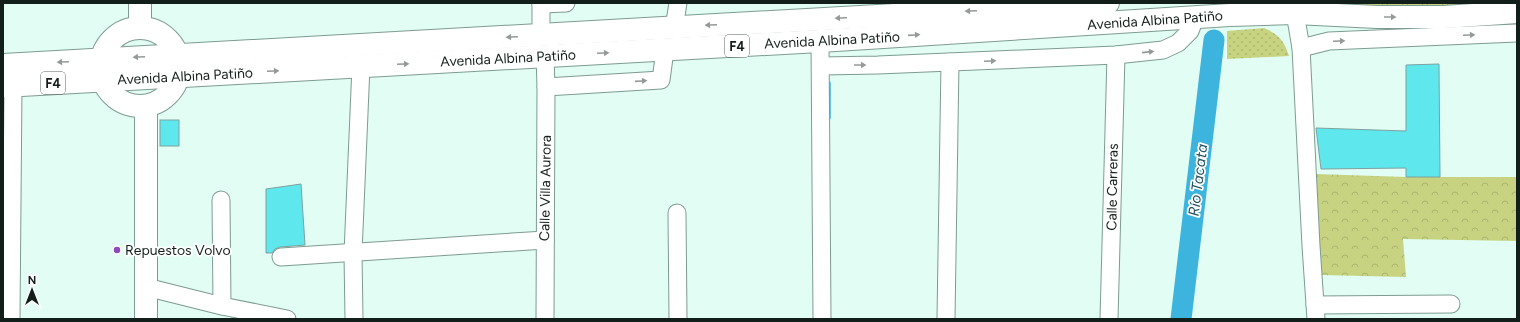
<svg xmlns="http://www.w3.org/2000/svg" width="1520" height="322" viewBox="0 0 1520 322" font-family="Figtree,sans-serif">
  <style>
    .grass { fill: url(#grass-dots) }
    .park { fill: url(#park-crowns) }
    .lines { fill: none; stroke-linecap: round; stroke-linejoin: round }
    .stream { stroke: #3cb4dd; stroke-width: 3.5 }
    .river { stroke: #3cb4dd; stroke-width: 21 }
    .building { fill: #5ee8ed; stroke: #7da1a1 }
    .minor-casing { stroke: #7d9c91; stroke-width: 19 }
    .major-casing { stroke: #7d9c91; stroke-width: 24 }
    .highway-casing { stroke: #7d9c91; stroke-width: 24 }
    .minor { stroke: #fff; stroke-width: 17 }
    .major { stroke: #fff; stroke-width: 22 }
    .highway { stroke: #fff; stroke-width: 22 }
    .oneway { fill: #949a98 }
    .poi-dot { fill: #8d4abf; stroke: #fff; stroke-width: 1.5 }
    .labels { text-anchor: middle; stroke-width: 3.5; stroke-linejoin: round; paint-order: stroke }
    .shield { fill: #fff; stroke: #59625f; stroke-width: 1 }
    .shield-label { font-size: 13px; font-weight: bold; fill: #121e1a }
    .street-label { font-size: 14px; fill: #121e1a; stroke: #fff }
    .poi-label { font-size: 14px; fill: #121e1a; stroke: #fff; text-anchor: start }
    .water-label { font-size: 15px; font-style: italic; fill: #1f4f61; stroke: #fff }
  </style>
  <defs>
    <pattern id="grass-dots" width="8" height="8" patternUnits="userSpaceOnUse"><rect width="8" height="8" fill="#c7d380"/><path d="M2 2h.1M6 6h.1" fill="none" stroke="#aab56e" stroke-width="1.8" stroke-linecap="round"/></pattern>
    <pattern id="park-crowns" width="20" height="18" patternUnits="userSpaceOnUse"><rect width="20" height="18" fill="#c7d380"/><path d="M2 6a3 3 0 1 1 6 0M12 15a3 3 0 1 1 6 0" fill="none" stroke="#aab56e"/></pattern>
  </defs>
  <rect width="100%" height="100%" fill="#e2fdf3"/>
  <path class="grass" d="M1264 28C1280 35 1284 41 1289 56L1227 59V31Z"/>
  <g class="park">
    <polygon points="1311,3 1481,3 1440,8 1404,8"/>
    <polygon points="1315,174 1406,177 1517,177 1517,241 1403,239 1406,277 1321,275"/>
  </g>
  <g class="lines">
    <polyline class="stream" points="829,118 829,83"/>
    <polyline class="river" points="1181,319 1214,40"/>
  </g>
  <g class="building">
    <polygon points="1439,64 1440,177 1406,177 1406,168 1321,169 1316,128 1406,131 1406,65"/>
    <rect x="160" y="120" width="19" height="26"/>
    <polygon points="301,184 305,245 280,247 275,249 272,253 266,253 266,189"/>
  </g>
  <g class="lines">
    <defs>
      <g id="minor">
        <polyline points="541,3 541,36"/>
        <polyline points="541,4 566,3"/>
        <polyline points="1295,13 1301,48 1311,246 1316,319"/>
        <polyline points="674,28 678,3"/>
        <polyline points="820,41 822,319"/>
        <polyline points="1301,48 1329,41 1517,33"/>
        <polyline points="821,66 878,65 1116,55 1163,50 1178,43 1190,31 1195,18"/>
        <polyline points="546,87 661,80 665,50"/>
        <polyline points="221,200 222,306"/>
        <polyline points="677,213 678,319"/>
        <polyline points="281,257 545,240"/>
        <polyline points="146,287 222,306 287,319"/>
        <polyline points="1315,305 1451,304"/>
        <polyline points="11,319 13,86"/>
        <polyline points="354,319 353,253 361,66"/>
        <polyline points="545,319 546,87 545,56"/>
        <polyline points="946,319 950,62"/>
        <polyline points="1109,319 1116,55"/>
      </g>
      <g id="major">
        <polyline points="140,28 140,3"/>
        <circle cx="140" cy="67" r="39"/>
        <polyline points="146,106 146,319"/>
      </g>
      <g id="highway">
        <polyline points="3,65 1108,3"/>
        <polyline points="3,86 820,41 1230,15 1295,13 1377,17 1444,17 1517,12"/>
      </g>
    </defs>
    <use href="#minor" class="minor-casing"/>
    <use href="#major" class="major-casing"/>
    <use href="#highway" class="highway-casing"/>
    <use href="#minor" class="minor"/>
    <use href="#major" class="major"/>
    <use href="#highway" class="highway"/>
  </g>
  <defs><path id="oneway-solid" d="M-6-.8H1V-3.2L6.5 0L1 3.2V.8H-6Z"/></defs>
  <g class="oneway">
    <use href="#oneway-solid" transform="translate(971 11) rotate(177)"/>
    <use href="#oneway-solid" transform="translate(1390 17)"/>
    <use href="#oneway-solid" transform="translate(841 18) rotate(177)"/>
    <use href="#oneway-solid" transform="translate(711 25) rotate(177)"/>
    <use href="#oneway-solid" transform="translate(914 35) rotate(-4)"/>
    <use href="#oneway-solid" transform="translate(1469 35) rotate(-3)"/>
    <use href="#oneway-solid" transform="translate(512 37) rotate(177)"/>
    <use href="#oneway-solid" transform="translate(1339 41) rotate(-2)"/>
    <use href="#oneway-solid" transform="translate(1148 52) rotate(-6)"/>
    <use href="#oneway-solid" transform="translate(603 53) rotate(-3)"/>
    <use href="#oneway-solid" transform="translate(139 57) rotate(177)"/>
    <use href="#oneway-solid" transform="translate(990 61) rotate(-2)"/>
    <use href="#oneway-solid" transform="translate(63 62) rotate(177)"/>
    <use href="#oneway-solid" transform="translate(403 64) rotate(-3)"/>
    <use href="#oneway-solid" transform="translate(860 65)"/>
    <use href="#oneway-solid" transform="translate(273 71) rotate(-3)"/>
    <use href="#oneway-solid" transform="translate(641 81) rotate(-4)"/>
  </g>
  <circle class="poi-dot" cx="117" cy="250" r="4"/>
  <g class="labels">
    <g class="shield">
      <rect x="725" y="35" width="24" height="22" rx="3"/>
      <rect x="41" y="72" width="24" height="22" rx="3"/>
    </g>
    <g class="shield-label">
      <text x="737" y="51">F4</text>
      <text x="53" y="88">F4</text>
    </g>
    <g class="street-label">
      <text transform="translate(1155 20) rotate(-4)" y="5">Avenida Albina Patiño</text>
      <text transform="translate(832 40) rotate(-3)" y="5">Avenida Albina Patiño</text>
      <text transform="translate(508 58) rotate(-3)" y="5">Avenida Albina Patiño</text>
      <text transform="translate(185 76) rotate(-3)" y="5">Avenida Albina Patiño</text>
      <text transform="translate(1112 187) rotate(-89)" y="5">Calle Carreras</text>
      <text transform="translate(545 188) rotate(-89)" y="5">Calle Villa Aurora</text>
    </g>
    <g class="poi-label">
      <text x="125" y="255">Repuestos Volvo</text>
    </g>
    <g class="water-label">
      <text transform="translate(1198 180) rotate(-83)" y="5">Río Tacata</text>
    </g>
  </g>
  <rect width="1520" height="322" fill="none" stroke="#121e1a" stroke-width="8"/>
  <g transform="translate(32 290)" stroke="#ffffff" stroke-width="3" paint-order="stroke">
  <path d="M0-3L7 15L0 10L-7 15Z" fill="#121e1a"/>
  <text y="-6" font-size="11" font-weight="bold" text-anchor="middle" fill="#121e1a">N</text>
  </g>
</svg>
